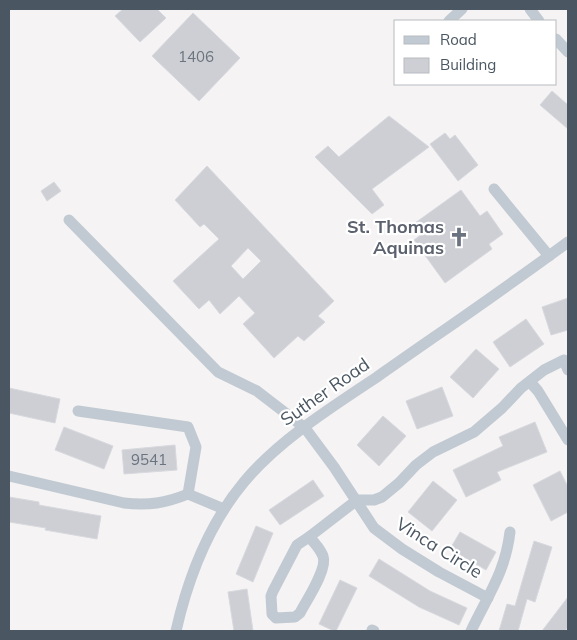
<svg xmlns="http://www.w3.org/2000/svg" width="577" height="640" viewBox="0 0 577 640" font-family="Mulish,sans-serif">
  <style>
    .building { fill: #cdcfd5; stroke: #d7d9de; fill-rule: evenodd }
    .lines { fill: none; stroke-linecap: round; stroke-linejoin: round }
    .minor { stroke: #c1cad2; stroke-width: 11 }
    .labels { text-anchor: middle; stroke-width: 4.5; stroke-linejoin: round; paint-order: stroke }
    .number-label { font-size: 15px; fill: #6b747e }
    .worship-label { font-size: 18px; font-weight: bold; fill: #5b616d; stroke: #fff; text-anchor: end }
    .street-label { font-size: 18px; fill: #4a5661; stroke: #fff }
  </style>
  <rect width="100%" height="100%" fill="#f5f3f3"/>
  <g class="building">
    <polygon points="123,9 157,9 166,18 140,42 115,16"/>
    <polygon points="193,13 240,58 199,101 152,56"/>
    <polygon points="552,91 568,105 568,129 540,105"/>
    <polygon points="389,116 429,147 372,189 384,205 372,214 315,157 328,146 339,157"/>
    <polygon points="445,133 450,139 455,135 478,165 458,181 430,144"/>
    <path d="M207 166 334 301 318 316 325 322 304 341 298 336 274 358 243 324 255 313 239 296 220 314 209 300 199 309 173 281 219 239 204 224 200 227 175 200ZM248 248 261 261 243 279 231 266Z"/>
    <polygon points="54,182 61,191 47,201 41,191"/>
    <polygon points="461,190 480,216 487,211 503,234 489,244 492,249 445,283 414,240 422,234 415,223"/>
    <polygon points="568,298 568,330 551,335 542,307"/>
    <polygon points="526,319 544,344 510,367 493,342"/>
    <polygon points="476,349 499,369 473,398 450,377"/>
    <polygon points="442,387 453,416 417,429 406,401"/>
    <polygon points="9,388 60,399 55,423 9,413"/>
    <polygon points="383,416 406,436 379,466 357,445"/>
    <polygon points="535,422 547,452 497,472 501,480 466,497 453,470 503,446 499,437"/>
    <polygon points="64,427 113,446 104,469 55,450"/>
    <polygon points="175,445 177,470 124,474 122,450"/>
    <polygon points="560,471 568,487 568,512 551,521 533,485"/>
    <polygon points="313,480 324,496 280,525 269,510"/>
    <polygon points="433,481 457,500 432,531 408,512"/>
    <polygon points="9,497 39,502 39,505 101,516 97,539 45,530 46,528 9,522"/>
    <polygon points="256,526 273,533 253,582 236,574"/>
    <polygon points="460,532 496,552 486,570 450,549"/>
    <polygon points="534,541 552,547 535,602 527,599 518,631 499,631 507,604 515,606"/>
    <polygon points="379,559 430,591 467,608 459,625 419,607 369,576"/>
    <polygon points="340,580 357,588 336,631 334,631 319,624"/>
    <polygon points="247,589 253,631 234,631 228,592"/>
    <polygon points="568,597 568,627 565,631 542,631"/>
  </g>
  <g class="lines">
    <g class="minor">
      <polyline points="530,9 539,21"/>
      <polyline points="449,21 462,9"/>
      <polyline points="556,39 568,52"/>
      <polyline points="494,189 549,256"/>
      <polyline points="69,220 218,372 257,391 305,428 334,467 374,528 402,549 439,572 488,598"/>
      <polyline points="530,382 538,391 568,440"/>
      <polyline points="78,411 188,427 196,447 188,494"/>
      <path d="M9 476 124 503C148 506 166 503 188 494L224 509"/>
      <polyline points="309,537 357,500 374,500 382,497 399,483 416,465 433,452 474,432 502,408 521,388 544,370 564,360 568,370"/>
      <path d="M309 537C314 542 320 549 323 556 328 569 306 601 300 613L295 617 276 618 272 614 271 596 273 591 297 545Z"/>
      <polyline points="372,630 374,631"/>
      <path d="M176 631C188 578 209 524 244 482 279 440 332 407 377 377 441 332 506 288 568 242"/>
      <path d="M471 631C488 595 505 573 510 532"/>
    </g>
  </g>
  <defs>
    <symbol id="church-bare" viewBox="-9 -9 18 18"><path d="M-1.2-6h2.4v3.5h3.3v2.4h-3.3V6h-2.4V-.1h-3.3v-2.4h3.3Z" fill="#6b7280" stroke="#fff" stroke-width="2.5" paint-order="stroke"/></symbol>
  </defs>
  <g fill-rule="evenodd">
    <use href="#church-bare" x="445" y="223" width="28" height="28"/>
  </g>
  <g class="labels">
    <g class="number-label">
      <text x="196" y="62">1406</text>
      <text x="149" y="465">9541</text>
    </g>
    <g class="worship-label">
      <text x="444" y="233">St. Thomas<tspan x="444" dy="21">Aquinas</tspan></text>
    </g>
    <g class="street-label">
      <text transform="translate(325 392) rotate(-35)" y="6">Suther Road</text>
      <text transform="translate(439 548) rotate(32)" y="6">Vinca Circle</text>
    </g>
  </g>
  <rect width="577" height="640" fill="none" stroke="#4a5661" stroke-width="20"/>
  <rect x="394" y="20" width="162" height="65" fill="#ffffff" stroke="#b7bbc0"/>
  <rect x="404" y="36" width="25" height="8" fill="#c1cad2" stroke="#b7bbc0"/>
  <text x="440" y="45" font-size="15" fill="#4a5661">Road</text>
  <rect x="404" y="58" width="25" height="15" fill="#cdcfd5" stroke="#b7bbc0"/>
  <text x="440" y="70" font-size="15" fill="#4a5661">Building</text>
</svg>
